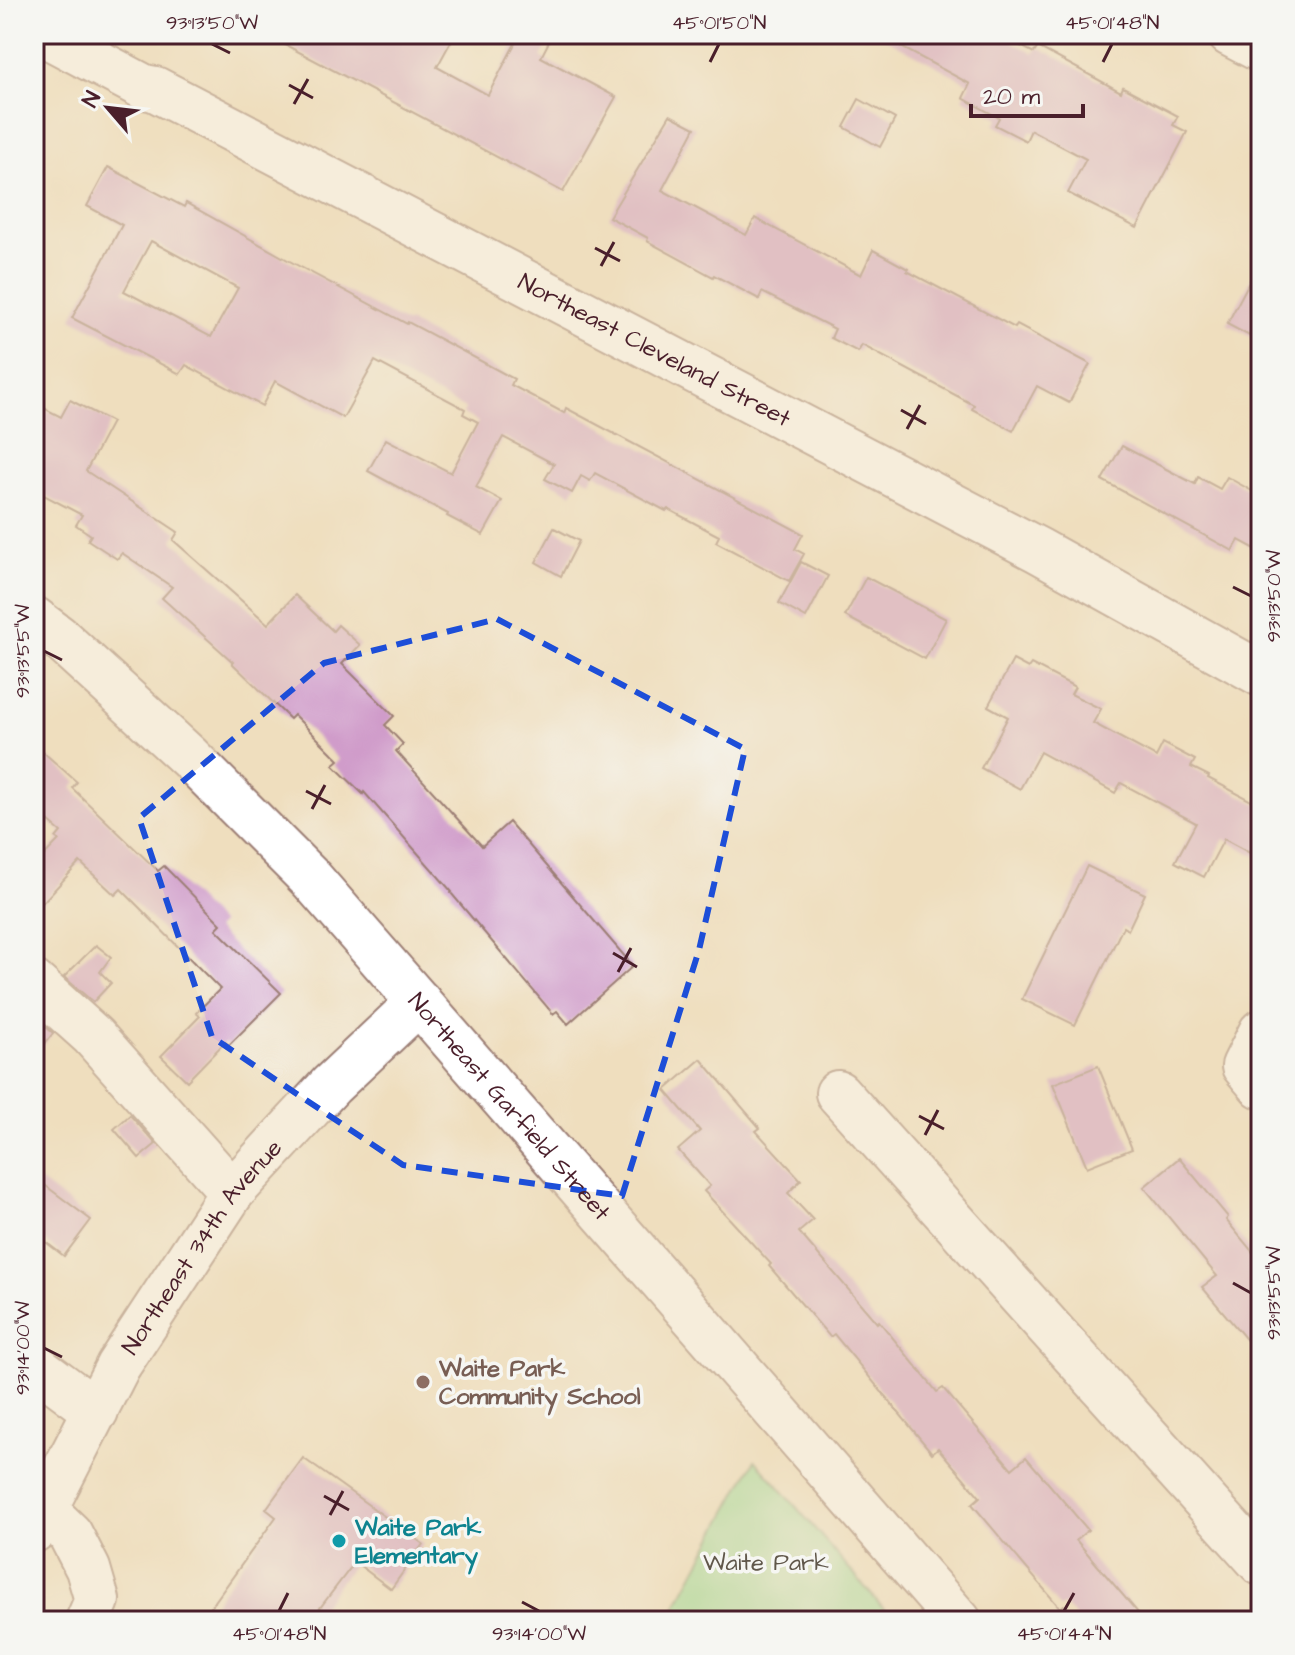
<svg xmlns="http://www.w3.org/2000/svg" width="1295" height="1655" viewBox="0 0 1295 1655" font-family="'Architects Daughter',sans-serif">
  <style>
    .green { fill: #93da94; stroke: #6e7c60; stroke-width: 2 }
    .building { fill: #d09cca; fill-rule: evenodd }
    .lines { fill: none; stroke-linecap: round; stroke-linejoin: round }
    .minor-casing { stroke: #9c7e74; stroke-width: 48 }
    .minor { stroke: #fff; stroke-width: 44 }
    .marked { fill: none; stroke: #1d4ed8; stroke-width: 6; stroke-dasharray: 16 10; stroke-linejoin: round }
    .ticks { fill: none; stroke: #4a1f2b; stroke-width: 3 }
    .education-dot { fill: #8d6e63; stroke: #f6f6f2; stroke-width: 3 }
    .culture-dot { fill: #0f9aa8; stroke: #f6f6f2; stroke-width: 3 }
    .labels { text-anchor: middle; stroke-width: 7; stroke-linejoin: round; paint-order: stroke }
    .street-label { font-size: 24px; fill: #4a1f2b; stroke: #f6f6f2 }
    .education-label { font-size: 24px; font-weight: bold; fill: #785e54; stroke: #f6f6f2; text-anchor: start }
    .culture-label { font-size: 24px; font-weight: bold; fill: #0d838f; stroke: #f6f6f2; text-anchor: start }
    .park-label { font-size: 24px; fill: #60574a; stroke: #f6f6f2 }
    .neatline { fill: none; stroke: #4a1f2b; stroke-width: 3 }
    .ticks-label { font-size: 20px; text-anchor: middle; fill: #4a1f2b }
  </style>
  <rect width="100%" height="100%" fill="#f6f6f2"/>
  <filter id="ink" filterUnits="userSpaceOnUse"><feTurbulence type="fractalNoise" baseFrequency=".0125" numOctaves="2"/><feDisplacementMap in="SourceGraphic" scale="16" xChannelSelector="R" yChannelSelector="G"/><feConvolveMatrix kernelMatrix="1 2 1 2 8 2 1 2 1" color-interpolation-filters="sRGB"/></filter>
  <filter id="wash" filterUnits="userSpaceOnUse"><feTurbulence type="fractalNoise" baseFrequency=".006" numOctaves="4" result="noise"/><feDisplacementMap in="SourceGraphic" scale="32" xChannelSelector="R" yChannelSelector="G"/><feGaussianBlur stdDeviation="1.8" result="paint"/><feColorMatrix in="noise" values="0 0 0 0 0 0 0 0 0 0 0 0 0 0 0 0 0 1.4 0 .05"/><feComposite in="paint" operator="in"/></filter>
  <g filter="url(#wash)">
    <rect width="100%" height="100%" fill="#efdebe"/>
    <polygon class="green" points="755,1460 774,1481 894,1621 668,1621"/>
    <g id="blocks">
      <g class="building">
        <polygon points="265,34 455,34 437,67 488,95 520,34 553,34 541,57 616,97 563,192"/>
        <polygon points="877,34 998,34 1034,53 1038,47 1121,92 1123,87 1178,116 1173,125 1187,132 1137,228 1068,193 1086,159 1031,130 1026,141 995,125 999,118 963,98 970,84"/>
        <polygon points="859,99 895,119 880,147 844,127"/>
        <polygon points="670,115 695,128 662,190 746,235 755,218 861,275 873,250 908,269 907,271 1015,328 1017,325 1090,364 1069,403 1037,386 1013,431 972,409 974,405 862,345 858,352 831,338 835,329 762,292 759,299 714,275 713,277 647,241 648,238 609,217"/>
        <path d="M108 167 184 207 186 203 295 264 407 324 408 322 466 353 514 379 511 385 564 413 566 408 803 534 795 549 804 554 789 581 716 542 719 536 668 509 666 511 595 473 590 481 581 476 572 493 545 479 554 464 503 437 476 487 502 501 483 535 447 516 448 514 368 471 386 439 451 473 478 422 463 414 465 409 375 361 343 418 275 381 262 406 186 365 180 374 72 318 122 225 87 206ZM151 241 238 288 211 337 124 291Z"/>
        <polygon points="1261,260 1261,342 1227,324"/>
        <polygon points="70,400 112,422 86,471 178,532 173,540 268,624 295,595 333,631 338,625 360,645 342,664 394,716 385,725 403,744 396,751 482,846 509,822 633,966 568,1024 557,1011 553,1014 451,893 452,892 364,792 363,794 333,765 339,760 294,715 290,719 232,663 233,662 162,598 172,587 122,553 117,559 88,540 91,535 76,525 82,515 34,490 34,403 61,417"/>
        <polygon points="1122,446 1195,484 1198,477 1220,489 1227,477 1261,496 1261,552 1239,540 1233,551 1102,480"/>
        <polygon points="554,528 579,541 561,576 536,562"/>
        <polygon points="801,562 828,576 806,618 779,603"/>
        <polygon points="866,577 946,619 925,659 845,616"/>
        <polygon points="1013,660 1028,668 1031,664 1075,687 1071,694 1101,709 1093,723 1156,757 1163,743 1195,760 1191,767 1209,776 1208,778 1261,806 1261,859 1224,839 1204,877 1175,862 1196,823 1121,783 1115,793 1040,752 1020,789 981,768 1008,717 988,706"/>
        <polygon points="34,744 77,782 72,788 158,871 164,866 221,924 216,929 281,993 229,1045 225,1042 187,1081 161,1056 200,1016 196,1013 220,989 121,889 115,895 80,862 34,912 34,866 59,840 56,838 61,832 34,809"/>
        <polygon points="1087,866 1145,894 1128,930 1123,927 1075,1025 1022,999"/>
        <polygon points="96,945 111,957 100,972 111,983 93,1002 64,977"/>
        <polygon points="34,1017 53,1033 34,1058"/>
        <polygon points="701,1059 760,1128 756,1131 801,1180 788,1193 813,1220 799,1232 877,1323 879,1321 937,1392 943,1388 1012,1469 1026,1457 1088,1530 1076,1540 1145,1621 1078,1621 1064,1605 1060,1608 972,1504 980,1497 938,1448 932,1453 834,1334 830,1337 769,1266 771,1264 704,1191 710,1186 678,1150 700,1131 665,1090"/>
        <polygon points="1098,1066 1132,1149 1087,1167 1053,1084"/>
        <polygon points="130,1115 156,1144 139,1158 114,1129"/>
        <polygon points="1179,1158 1228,1217 1226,1220 1261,1262 1261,1357 1202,1287 1217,1276 1144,1187"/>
        <polygon points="34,1177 91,1220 64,1256 34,1233"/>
        <polygon points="303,1458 423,1544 391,1589 355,1562 310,1621 201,1621 276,1517 266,1509"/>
      </g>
    </g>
  </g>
  <g filter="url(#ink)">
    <use href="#blocks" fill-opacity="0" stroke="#9c7e74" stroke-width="2"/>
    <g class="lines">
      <defs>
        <g id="minor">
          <path id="s1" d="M44 34 144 87 155 89 1038 550 1261 674"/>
          <polyline points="1230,34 1261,50"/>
          <path id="s2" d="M34 619 58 637 189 757 312 880 959 1621"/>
          <polyline points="34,983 93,1036 232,1192"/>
          <polyline points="1261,1032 1244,1066 1261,1086"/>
          <polyline points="838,1093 1261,1563"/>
          <polyline points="34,1365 96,1411"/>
          <polyline points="45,1510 70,1534 88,1569 97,1600 88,1621"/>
          <path id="s3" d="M34 1530 118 1366 232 1192 331 1085 419 1002"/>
        </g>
      </defs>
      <use href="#minor" class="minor-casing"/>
      <use href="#minor" class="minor"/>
    </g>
  </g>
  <path d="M0 0H1295V1655H0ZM497 619 745 749 699 950 622 1196 403 1165 212 1037 139 818 324 663Z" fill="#efdebe" fill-opacity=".55" fill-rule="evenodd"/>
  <path class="marked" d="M497 619 745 749 699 950 622 1196 403 1165 212 1037 139 818 324 663Z"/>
  <path class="ticks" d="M212 44 230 53M710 62 719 44M1103 62 1112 44M289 85 313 98M294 104 308 79M595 248 620 261M601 266 614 242M901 410 926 424M907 429 920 405M1233 587 1251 596M44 651 62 660M306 791 331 804M312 809 325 785M613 953 637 967M618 972 631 948M919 1116 944 1129M925 1135 938 1110M1233 1283 1251 1293M44 1348 62 1357M324 1496 349 1510M330 1515 343 1491M522 1602 539 1611M279 1611 288 1593M1064 1611 1074 1593"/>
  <circle class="education-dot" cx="423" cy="1382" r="8"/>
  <circle class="culture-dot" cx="339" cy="1541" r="8"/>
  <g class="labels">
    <g class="street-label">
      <text dy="8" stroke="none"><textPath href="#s1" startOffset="688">Northeast Cleveland Street</textPath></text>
      <text dy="8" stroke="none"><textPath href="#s2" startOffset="682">Northeast Garfield Street</textPath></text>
      <text dy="8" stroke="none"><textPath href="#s3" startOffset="330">Northeast 34th Avenue</textPath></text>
    </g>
    <g class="education-label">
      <text x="439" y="1376">Waite Park<tspan x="439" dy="28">Community School</tspan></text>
    </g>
    <g class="culture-label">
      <text x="355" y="1535">Waite Park<tspan x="355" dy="28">Elementary</tspan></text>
    </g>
    <g class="park-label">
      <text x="766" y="1570">Waite Park</text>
    </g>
  </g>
  <rect width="1295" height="1655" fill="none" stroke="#f6f6f2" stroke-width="88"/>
  <g transform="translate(108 108) rotate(298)" stroke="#f6f6f2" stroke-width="6" paint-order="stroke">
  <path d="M0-6L14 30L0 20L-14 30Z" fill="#4a1f2b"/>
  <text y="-12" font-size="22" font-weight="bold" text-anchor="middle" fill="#4a1f2b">N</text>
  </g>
  <path d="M971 104v12h112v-12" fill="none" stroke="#4a1f2b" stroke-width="4"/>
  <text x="983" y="104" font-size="24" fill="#4a1f2b" stroke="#f6f6f2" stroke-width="6" paint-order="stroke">20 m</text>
  <rect x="44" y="44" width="1207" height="1567" class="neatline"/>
  <g class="ticks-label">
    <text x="212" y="29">93°13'50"W</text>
    <text x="719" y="29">45°01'50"N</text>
    <text x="1112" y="29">45°01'48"N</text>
    <text transform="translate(1273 596) rotate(-90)" y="7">93°13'50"W</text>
    <text transform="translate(22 651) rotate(-90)" y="7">93°13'55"W</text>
    <text transform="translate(1273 1293) rotate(-90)" y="7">93°13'55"W</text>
    <text transform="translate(22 1348) rotate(-90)" y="7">93°14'00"W</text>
    <text x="279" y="1640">45°01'48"N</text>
    <text x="539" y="1640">93°14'00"W</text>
    <text x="1064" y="1640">45°01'44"N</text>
  </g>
</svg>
